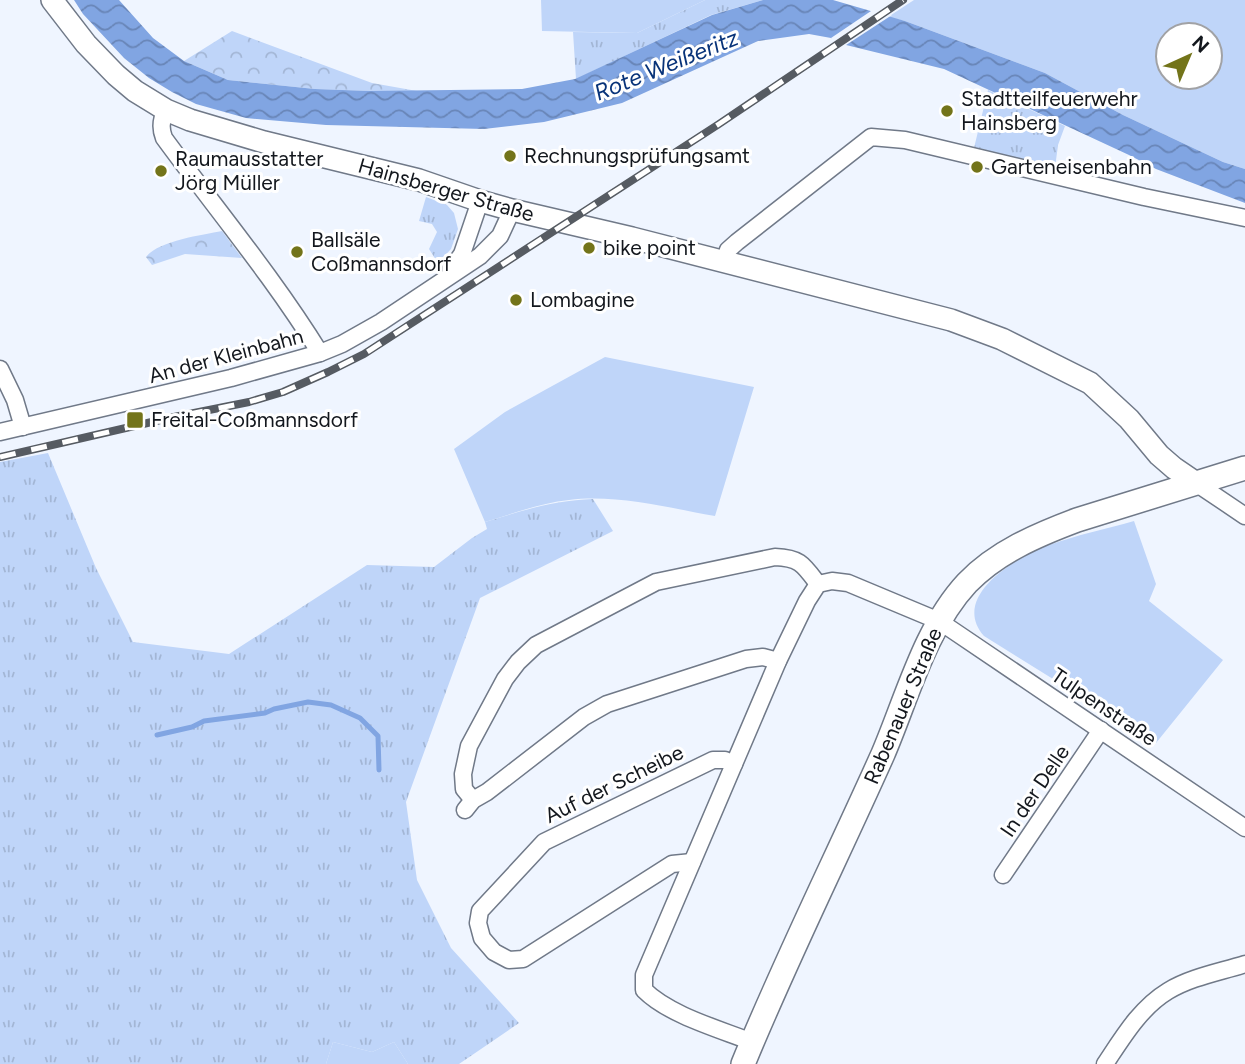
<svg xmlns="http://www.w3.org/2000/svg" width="1245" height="1064" viewBox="0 0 1245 1064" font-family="Figtree,sans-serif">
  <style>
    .grass { fill: url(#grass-tufts) }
    .forest { fill: url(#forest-crowns) }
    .garden { fill: #bfd5f9; fill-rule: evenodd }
    .water { fill: url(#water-waves) }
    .pier { fill: #eff5ff }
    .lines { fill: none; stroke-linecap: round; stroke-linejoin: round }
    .stream { stroke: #81a5e2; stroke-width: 5 }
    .minor-casing { stroke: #707988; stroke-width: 19 }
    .tertiary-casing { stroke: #707988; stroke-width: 24 }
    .secondary-casing { stroke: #707988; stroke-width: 26 }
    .minor { stroke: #fff; stroke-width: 16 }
    .tertiary { stroke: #fff; stroke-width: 21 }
    .secondary { stroke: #fff; stroke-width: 23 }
    .rail-casing { stroke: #565b62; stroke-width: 8 }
    .rail { stroke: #fff; stroke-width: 5; stroke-dasharray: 16; stroke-linecap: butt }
    .poi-dot { fill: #73741a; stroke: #fff; stroke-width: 2.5 }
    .labels { text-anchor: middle; stroke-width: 6; stroke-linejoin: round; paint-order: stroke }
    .poi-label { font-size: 21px; fill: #13171d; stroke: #fff; text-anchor: start }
    .street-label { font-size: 21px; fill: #13171d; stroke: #fff }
    .water-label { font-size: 23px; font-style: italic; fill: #083379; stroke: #fff }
  </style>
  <defs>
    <pattern id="grass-tufts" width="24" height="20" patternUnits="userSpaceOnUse" patternTransform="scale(1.75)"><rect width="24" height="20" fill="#bfd5f9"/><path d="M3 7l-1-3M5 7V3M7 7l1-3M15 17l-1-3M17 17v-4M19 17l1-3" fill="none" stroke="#a3b6d5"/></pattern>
    <pattern id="forest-crowns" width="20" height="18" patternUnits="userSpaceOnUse" patternTransform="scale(1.75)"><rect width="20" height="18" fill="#bfd5f9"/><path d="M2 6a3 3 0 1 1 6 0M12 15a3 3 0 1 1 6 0" fill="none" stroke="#a3b6d5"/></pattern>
    <pattern id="water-waves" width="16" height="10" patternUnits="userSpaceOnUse" patternTransform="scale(1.75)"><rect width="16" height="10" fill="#81a5e2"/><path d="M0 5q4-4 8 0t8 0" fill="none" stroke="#6885b7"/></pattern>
  </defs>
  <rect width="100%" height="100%" fill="#eff5ff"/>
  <g class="grass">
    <polygon points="705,0 763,0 711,15 576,79 573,32 637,33"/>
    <polygon points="988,90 1065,126 1058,145 1055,168 974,148"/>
    <polygon points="426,197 447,205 454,213 458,229 451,249 438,263 429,249 437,232 432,224 419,221"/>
    <path d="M48 453 96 568 133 642 229 654 367 565 434 567 472 538 487 529 485 522C521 511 555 500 593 499L613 531 480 598 406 802 417 880 451 948 519 1023 459 1064H408L394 1042 372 1052 333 1042 326 1064H0V462Z"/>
  </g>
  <g class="forest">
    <polygon points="232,31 372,83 417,91 370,91 315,89 228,80 184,61"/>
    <path d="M222 231 242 258 185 254 152 265 146 257C158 241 202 235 222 231Z"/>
  </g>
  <g class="garden">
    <polygon points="541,0 705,0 637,33 542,31"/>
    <path d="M914 0H1245V169L1223 162 1123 115 1045 73 905 21 888 17ZM1168 35H1210V77H1168Z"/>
    <path d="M605 357 754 387 715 516C669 508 616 494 569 500 540 503 512 514 485 522L454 449 505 412Z"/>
    <path d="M1134 521 1156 584 1149 601 1223 660 1156 743 984 636C949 596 1018 556 1049 545 1077 535 1106 529 1134 521Z"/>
    <polygon points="333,1042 372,1052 394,1042 408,1064 326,1064"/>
  </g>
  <polygon class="water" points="74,0 119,0 153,38 184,61 228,80 315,89 370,91 522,89 575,79 712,15 763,0 833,0 905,21 1045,73 1123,115 1223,162 1245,169 1245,203 1156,169 1129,155 944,69 846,45 831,38 809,34 758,41 622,103 544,122 484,129 326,125 246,118 196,104 172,92 149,78 124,58 83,14"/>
  <polygon class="pier" points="874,9 892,15 843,47 835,44 831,38"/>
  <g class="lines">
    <polyline class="stream" points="157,735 192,727 204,721 265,713 274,709 308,702 331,705 360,718 378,736 379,770"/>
    <defs>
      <g id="minor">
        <path d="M166 110C161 119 160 128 164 138 216 209 273 277 320 353"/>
        <polyline points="724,262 728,250 737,242 871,137 905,140 1144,197 1245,218"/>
        <polyline points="451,270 462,254 480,201"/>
        <polyline points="0,369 15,400 23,427"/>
        <polyline points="0,432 231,378 320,353 342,344 381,322 480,256 500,236 512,210"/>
        <polyline points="1196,483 1245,516"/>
        <path d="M473 800 464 789 463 774 469 746 505 679 518 662 536 645 656 582 775 557C800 558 803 564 818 584"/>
        <polyline points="465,810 473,800 487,792 584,717 607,704 746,659 763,657 778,661"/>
        <polyline points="692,862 672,864 523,959 509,960 494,952 482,938 478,923 480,911 544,842 713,760 725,760 734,764"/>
        <polyline points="1003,875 1101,730"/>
        <path d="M752 1042C719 1029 669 1015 644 990V975L778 661 807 601 818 584 832 581 848 583 939 621 1245 828"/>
        <path d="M1105 1064C1123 1037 1140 1008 1168 991 1191 977 1220 972 1245 964"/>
      </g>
      <polyline id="tertiary" points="52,0 86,44 116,75 135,91 166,110 190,120 264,142 419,180 480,201 512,210 632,238 951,320 1002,339 1090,383 1129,419 1159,455 1174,468 1196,483"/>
      <path id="secondary" d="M743 1064C786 959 837 857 883 754 907 698 925 628 967 583 997 552 1037 535 1077 520L1245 468"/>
    </defs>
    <use href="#minor" class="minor-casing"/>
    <use href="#tertiary" class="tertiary-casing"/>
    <use href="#secondary" class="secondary-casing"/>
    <use href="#minor" class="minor"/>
    <use href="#tertiary" class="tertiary"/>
    <use href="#secondary" class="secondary"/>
    <defs>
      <polyline id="rail" points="0,457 169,418 249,402 283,392 328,372 364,354 719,124 903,0"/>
    </defs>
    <use href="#rail" class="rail-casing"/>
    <use href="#rail" class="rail"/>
  </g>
  <g class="poi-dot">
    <circle cx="947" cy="111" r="7"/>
    <circle cx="510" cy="156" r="7"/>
    <circle cx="977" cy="167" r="7"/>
    <circle cx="161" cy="171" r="7"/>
    <circle cx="589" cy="248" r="7"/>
    <circle cx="297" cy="252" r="7"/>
    <circle cx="516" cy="300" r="7"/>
    <rect x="126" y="411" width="18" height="18" rx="3.5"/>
  </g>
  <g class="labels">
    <g class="poi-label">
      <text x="961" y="106">Stadtteilfeuerwehr<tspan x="961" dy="24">Hainsberg</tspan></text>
      <text x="524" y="163">Rechnungsprüfungsamt</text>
      <text x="175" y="166">Raumausstatter<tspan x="175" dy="24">Jörg Müller</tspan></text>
      <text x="991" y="174">Garteneisenbahn</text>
      <text x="311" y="247">Ballsäle<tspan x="311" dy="24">Coßmannsdorf</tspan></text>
      <text x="603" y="255">bike point</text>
      <text x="530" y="307">Lombagine</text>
      <text x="151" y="427">Freital-Coßmannsdorf</text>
    </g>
    <g class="street-label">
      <text transform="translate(446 190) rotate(16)" y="7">Hainsberger Straße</text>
      <text transform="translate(226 356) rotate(-15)" y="7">An der Kleinbahn</text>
      <text transform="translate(903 706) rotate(-67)" y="7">Rabenauer Straße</text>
      <text transform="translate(1104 707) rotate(34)" y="7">Tulpenstraße</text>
      <text transform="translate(614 784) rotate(-26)" y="7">Auf der Scheibe</text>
      <text transform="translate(1035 791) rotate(-56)" y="7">In der Delle</text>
    </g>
    <g class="water-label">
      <text transform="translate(666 65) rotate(-22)" y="8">Rote Weißeritz</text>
    </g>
  </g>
  <g transform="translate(1189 56) rotate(44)"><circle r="33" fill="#ffffff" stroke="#a1a2a5" stroke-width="2"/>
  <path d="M0-5L12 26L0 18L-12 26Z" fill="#73741a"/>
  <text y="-10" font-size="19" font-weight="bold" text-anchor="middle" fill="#13171d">N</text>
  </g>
</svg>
